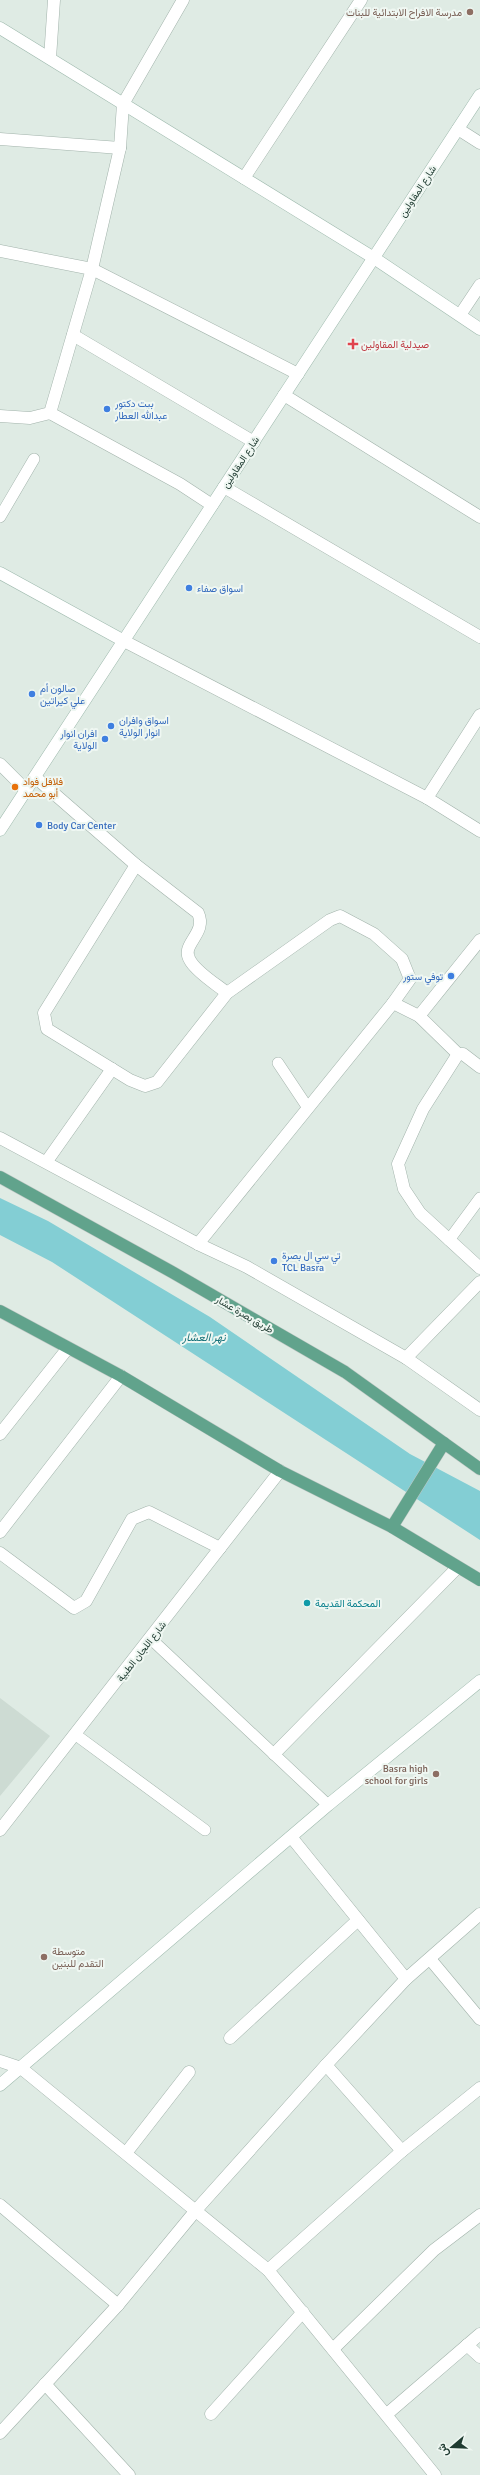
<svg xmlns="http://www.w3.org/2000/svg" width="480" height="2475" viewBox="0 0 480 2475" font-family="Signika,Vazirmatn,sans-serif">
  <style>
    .built { fill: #cddbd3 }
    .water { fill: #83ced4 }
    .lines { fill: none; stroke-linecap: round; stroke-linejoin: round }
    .lane-casing { stroke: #a2b3ab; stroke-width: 12 }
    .street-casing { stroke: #a2b3ab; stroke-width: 13 }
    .secondary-casing { stroke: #9fbaae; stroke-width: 13 }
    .primary-casing { stroke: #c0c8c5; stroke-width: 13 }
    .lane { stroke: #fff; stroke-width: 11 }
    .street { stroke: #fff; stroke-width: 12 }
    .secondary { stroke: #fff; stroke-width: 12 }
    .primary { stroke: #61a38c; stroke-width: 12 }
    .education-dot { fill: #8d6e63; stroke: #eff7f2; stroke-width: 1.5 }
    .health-dot { fill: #e0444e; stroke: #eff7f2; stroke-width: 1.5 }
    .shop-dot { fill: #3f7fe0; stroke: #eff7f2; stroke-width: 1.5 }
    .food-dot { fill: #e8710a; stroke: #eff7f2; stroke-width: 1.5 }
    .culture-dot { fill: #0f9aa8; stroke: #eff7f2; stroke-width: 1.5 }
    .labels { text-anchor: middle; stroke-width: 4; stroke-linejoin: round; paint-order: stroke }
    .education-label { font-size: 10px; fill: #785e54; stroke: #eff7f2; text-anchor: end }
    .street-label { font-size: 10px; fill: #1f3b31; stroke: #eff7f2 }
    .health-label { font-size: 10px; fill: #be3a42; stroke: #eff7f2; text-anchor: start }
    .shop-label { font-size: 10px; fill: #366cbe; stroke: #eff7f2; text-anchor: start }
    .food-label { font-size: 10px; fill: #c56008; stroke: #eff7f2; text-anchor: start }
    .culture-label { font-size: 10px; fill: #0d838f; stroke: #eff7f2; text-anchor: start }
    .water-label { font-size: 11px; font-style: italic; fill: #17727a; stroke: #eff7f2 }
  </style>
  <rect width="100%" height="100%" fill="#dfebe4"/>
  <polygon class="built" points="0,1698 50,1736 0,1796"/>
  <polygon class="water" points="0,1198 48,1221 210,1317 410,1454 480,1491 480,1540 52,1262 0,1235"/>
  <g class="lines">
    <defs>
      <g id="lane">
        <polyline points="0,517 34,459"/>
        <polyline points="278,1063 308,1108"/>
        <polyline points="449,1240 480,1198"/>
        <polyline points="150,1638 328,1805"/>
        <polyline points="76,1735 205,1830"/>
      </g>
      <g id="street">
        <polyline points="183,0 123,104 120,148 92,269 50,413 180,484 212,505"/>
        <polyline points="50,58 54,0"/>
        <polyline points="458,129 480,143"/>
        <polyline points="0,139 120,148"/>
        <polyline points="244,178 361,0"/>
        <polyline points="0,251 92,269 298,374"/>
        <polyline points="460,315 480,285"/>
        <polyline points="73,335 254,442"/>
        <polyline points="284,395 480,517"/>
        <polyline points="0,416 30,418 50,413"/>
        <polyline points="224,487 480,637"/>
        <polyline points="124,641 427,798 480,831"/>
        <polyline points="0,764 26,790"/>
        <path d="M35 777 136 865 198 913C208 935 178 944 191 962 199 974 216 984 227 993"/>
        <polyline points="427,798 480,715"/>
        <polyline points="136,865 44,1013 47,1029 130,1080 145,1086 157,1082 227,993 330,920 340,916 374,934 402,959 410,979 393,1003"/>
        <polyline points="419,1016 480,940"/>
        <polyline points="458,1054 423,1109 398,1164 404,1189 420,1213 480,1268"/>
        <polyline points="0,1138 198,1244 247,1267 406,1358 480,1410"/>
        <polyline points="47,1161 112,1069"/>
        <polyline points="198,1244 393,1003 419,1016 458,1054 463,1054 480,1067"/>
        <polyline points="406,1358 480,1282"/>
        <polyline points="0,1434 68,1348"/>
        <polyline points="0,1532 121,1376"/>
        <polyline points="0,1553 74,1608 86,1601 132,1519 149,1512 220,1548"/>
        <polyline points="274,1754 457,1568"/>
        <polyline points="0,1830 280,1471"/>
        <polyline points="292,1838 406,1979"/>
        <polyline points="430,1959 480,2019"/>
        <polyline points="230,2038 358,1920"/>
        <polyline points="0,2061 21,2068 268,2270 435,2475"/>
        <polyline points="326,2065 402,2151"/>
        <polyline points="126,2153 189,2072"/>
        <polyline points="0,2205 118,2305"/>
        <polyline points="268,2270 402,2151 480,2088"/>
        <polyline points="467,2345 480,2357"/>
        <polyline points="333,2349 434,2250 480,2215"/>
        <polyline points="45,2384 129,2475"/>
        <polyline points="211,2414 303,2312"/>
        <polyline points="387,2414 480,2334"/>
        <polyline points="0,2433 118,2305 197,2209 326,2065 406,1979 480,1914"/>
      </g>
      <g id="secondary">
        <polyline points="0,28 374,258 480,329"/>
        <polyline points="0,573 124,641"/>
        <polyline points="0,830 480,95"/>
        <polyline points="0,2085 328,1805 480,1681"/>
      </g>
      <g id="primary">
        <polyline points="0,1177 172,1272 345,1372 480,1469"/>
        <polyline points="0,1311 121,1376 280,1471 392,1527 480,1580"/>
        <polyline points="392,1527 444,1443"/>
      </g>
    </defs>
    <use href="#lane" class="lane-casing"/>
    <use href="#street" class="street-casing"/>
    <use href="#secondary" class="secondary-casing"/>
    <use href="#primary" class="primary-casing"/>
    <use href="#lane" class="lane"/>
    <use href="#street" class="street"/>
    <use href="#secondary" class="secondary"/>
    <use href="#primary" class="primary"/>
  </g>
  <g class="education-dot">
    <circle cx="470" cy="12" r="4"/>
    <circle cx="436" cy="1774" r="4"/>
    <circle cx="44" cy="1957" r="4"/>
  </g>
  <path class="health-dot" d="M351 338h4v4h4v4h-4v4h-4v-4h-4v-4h4z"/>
  <g class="shop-dot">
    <circle cx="107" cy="409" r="4"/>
    <circle cx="189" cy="588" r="4"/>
    <circle cx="32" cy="694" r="4"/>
    <circle cx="111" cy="726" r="4"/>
    <circle cx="105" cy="739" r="4"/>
    <circle cx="39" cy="825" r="4"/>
    <circle cx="451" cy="976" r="4"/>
    <circle cx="274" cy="1261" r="4"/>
  </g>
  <circle class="food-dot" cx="15" cy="787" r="4"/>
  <circle class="culture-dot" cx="307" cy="1603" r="4"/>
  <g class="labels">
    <g class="education-label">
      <text x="462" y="16">مدرسة اﻻفراح اﻻبتدائية للبنات</text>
      <text x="428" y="1772">Basra high<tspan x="428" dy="12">school for girls</tspan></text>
      <text x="52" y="1955" text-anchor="start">متوسطة<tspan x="52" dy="12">التقدم للبنين</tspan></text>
    </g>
    <g class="street-label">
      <text transform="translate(417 191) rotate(-57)" y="4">شارع المقاولين</text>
      <text transform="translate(240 462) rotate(-57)" y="4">شارع المقاولين</text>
      <text transform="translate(245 1314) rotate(30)" y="4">طريق بصرة عشار</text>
      <text transform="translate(141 1651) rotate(-52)" y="4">شارع اللجان الطبية</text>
    </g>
    <g class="health-label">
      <text x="361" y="348">صيدلية المقاولين</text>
    </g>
    <g class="shop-label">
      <text x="115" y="407">بيت دكتور<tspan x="115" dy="12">عبدالله العطار</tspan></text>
      <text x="197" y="592">اسواق صفاء</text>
      <text x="40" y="692">صالون أم<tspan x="40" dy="12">علي كيراتين</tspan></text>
      <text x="119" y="724">اسواق وافران<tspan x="119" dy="12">انوار الولاية</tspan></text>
      <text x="97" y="737" text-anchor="end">افران انوار<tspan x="97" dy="12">الولاية</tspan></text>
      <text x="47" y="829">Body Car Center</text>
      <text x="443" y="980" text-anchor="end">توفي ستور</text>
      <text x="282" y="1259">تي سي ال بصرة<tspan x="282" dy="12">TCL Basra</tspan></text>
    </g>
    <g class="food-label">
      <text x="23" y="785">فلافل فواد<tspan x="23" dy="12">أبو محمد</tspan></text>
    </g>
    <g class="culture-label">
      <text x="315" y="1607">المحكمة القديمة</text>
    </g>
    <g class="water-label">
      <text x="204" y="1341">نهر العشار</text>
    </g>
  </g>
  <g transform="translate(452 2447) rotate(251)" stroke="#eff7f2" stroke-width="3" paint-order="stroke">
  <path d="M0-3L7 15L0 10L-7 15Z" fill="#1f3b31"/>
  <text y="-6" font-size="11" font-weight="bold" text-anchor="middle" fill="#1f3b31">ش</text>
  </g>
</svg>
